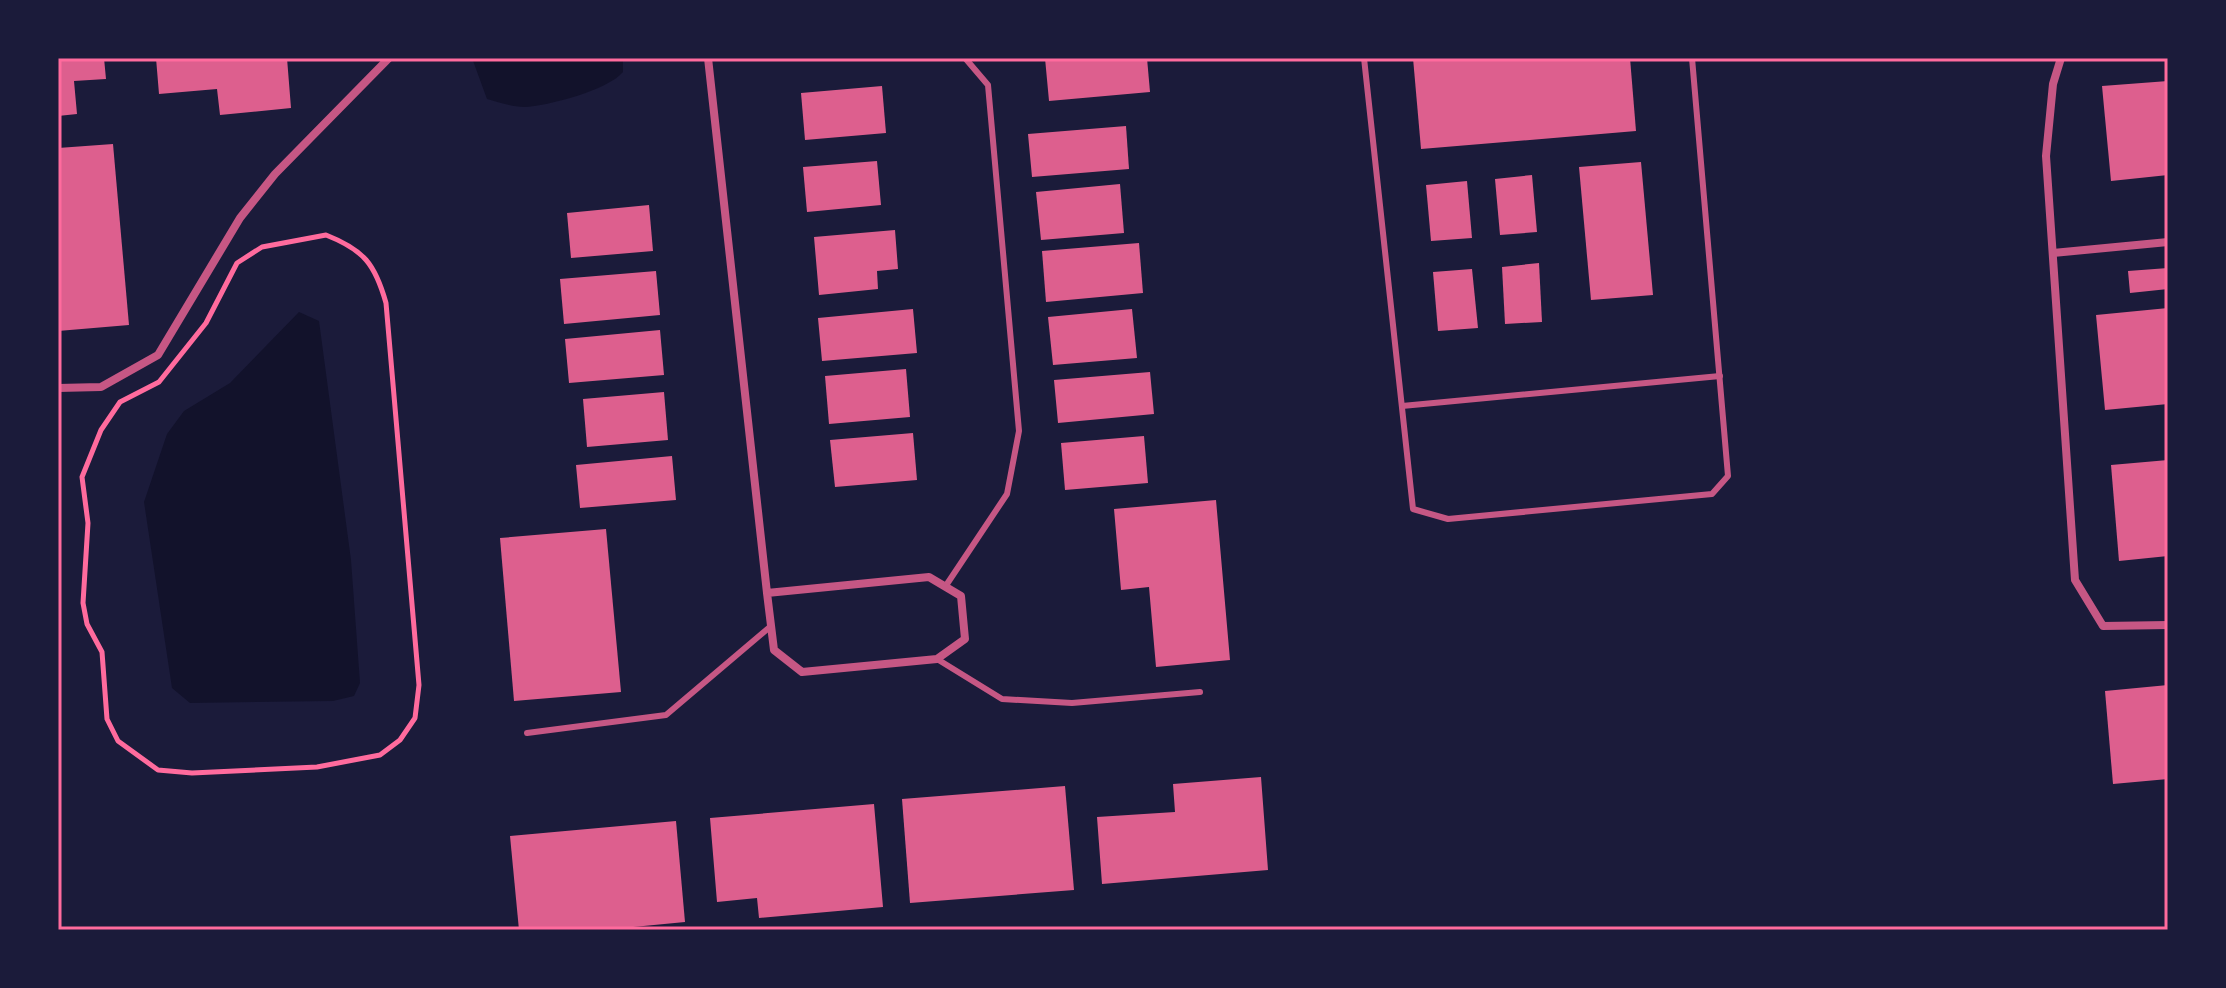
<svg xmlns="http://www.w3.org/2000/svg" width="2226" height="988" viewBox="0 0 2226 988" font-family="Mulish,sans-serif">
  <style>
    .water { fill: #12122b }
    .building { fill: #dd5f8e }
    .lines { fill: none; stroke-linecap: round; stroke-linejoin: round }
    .path { stroke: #ff6b9d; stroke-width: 5 }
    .service { stroke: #c65784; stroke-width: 6 }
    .minor { stroke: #c65784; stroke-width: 8 }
    .neatline { fill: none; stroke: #ff6b9d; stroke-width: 3 }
  </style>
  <rect width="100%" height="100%" fill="#1b1b3a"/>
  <g class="water">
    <path d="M472 58H623V72C608 90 548 106 524 107 512 107 498 102 487 99Z"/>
    <polygon points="299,312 319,321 351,560 360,683 354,696 333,701 190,703 172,688 144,502 167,434 184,411 230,383"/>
  </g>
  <g class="building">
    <polygon points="58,58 104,58 106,79 74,81 77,114 58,116"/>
    <polygon points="156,58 287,58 291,108 220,115 217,89 159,94"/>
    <polygon points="1045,58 1147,58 1150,92 1049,101"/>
    <polygon points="1413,58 1630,58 1636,131 1421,149"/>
    <polygon points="2168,81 2168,175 2111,181 2102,86"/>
    <polygon points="882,86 886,133 805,140 801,93"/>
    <polygon points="1126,126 1129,169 1032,177 1028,134"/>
    <polygon points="113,144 129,325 58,331 58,148"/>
    <polygon points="877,161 881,205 807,212 803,167"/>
    <polygon points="1641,162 1653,295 1591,300 1579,167"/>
    <polygon points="1532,175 1537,232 1500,235 1495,179"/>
    <polygon points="1467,181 1472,238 1431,241 1426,185"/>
    <polygon points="1120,184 1124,233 1041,240 1036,192"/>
    <polygon points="649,205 653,251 571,258 567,213"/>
    <polygon points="895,230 898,269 877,271 878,289 819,295 814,237"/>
    <polygon points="1139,243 1143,293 1046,302 1042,251"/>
    <polygon points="1539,263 1542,322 1505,324 1502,267"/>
    <polygon points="2168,268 2168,289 2130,293 2128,271"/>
    <polygon points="1472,269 1478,328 1438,331 1433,272"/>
    <polygon points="656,271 660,315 564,324 560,279"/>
    <polygon points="2168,308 2168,404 2105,410 2096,315"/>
    <polygon points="913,309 917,353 822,361 818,318"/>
    <polygon points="1132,309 1137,358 1053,365 1048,317"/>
    <polygon points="660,330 664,375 569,383 565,339"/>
    <polygon points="906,369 910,417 829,424 825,376"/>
    <polygon points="1150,372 1154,414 1058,423 1054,380"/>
    <polygon points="664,392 668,440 587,447 583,399"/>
    <polygon points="913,433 917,480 835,487 830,440"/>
    <polygon points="1144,436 1148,483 1065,490 1061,443"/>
    <polygon points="672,456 676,500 580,508 576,465"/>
    <polygon points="2168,460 2168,556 2119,561 2111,465"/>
    <polygon points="1216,500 1230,660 1156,667 1149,587 1121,590 1114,509"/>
    <polygon points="606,529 621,692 514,701 500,538"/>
    <polygon points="2168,685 2168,779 2113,784 2105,691"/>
    <polygon points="1261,777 1268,870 1102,884 1097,817 1175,812 1173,784"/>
    <polygon points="1065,786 1074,890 910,903 902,799"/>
    <polygon points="874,804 883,907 759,918 757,898 717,902 710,818"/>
    <polygon points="676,821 685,922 602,930 519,930 510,836"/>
  </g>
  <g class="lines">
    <path class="path" d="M326 235C364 250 375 264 386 303L419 685 415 718 400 740 380 755 317 767 192 773 158 770 118 741 107 719 102 652 87 624 83 603 88 523 82 477 101 430 120 402 159 382 206 323 237 263 262 247Z"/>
    <g class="service">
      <polyline points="1364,58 1413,509 1448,519 1712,494 1728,476 1692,58"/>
      <polyline points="1402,406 1720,376"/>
      <polyline points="947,584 1007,494 1019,431 988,85 965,58"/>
      <polyline points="937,659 1002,699 1072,703 1200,692"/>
      <polyline points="527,733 666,715 771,626"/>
    </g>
    <g class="minor">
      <polyline points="708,58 767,593 774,650 802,672 937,659 965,639 961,596 929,577 767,593"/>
      <polyline points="2061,58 2053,84 2046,156 2075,580 2103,626 2168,625"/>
      <polyline points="2053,253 2168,242"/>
      <polyline points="58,388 101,387 158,355 240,218 275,174 389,58"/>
    </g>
  </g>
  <rect width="2226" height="988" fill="none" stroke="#1b1b3a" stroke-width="120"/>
  <rect x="60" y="60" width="2106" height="868" class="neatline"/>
</svg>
